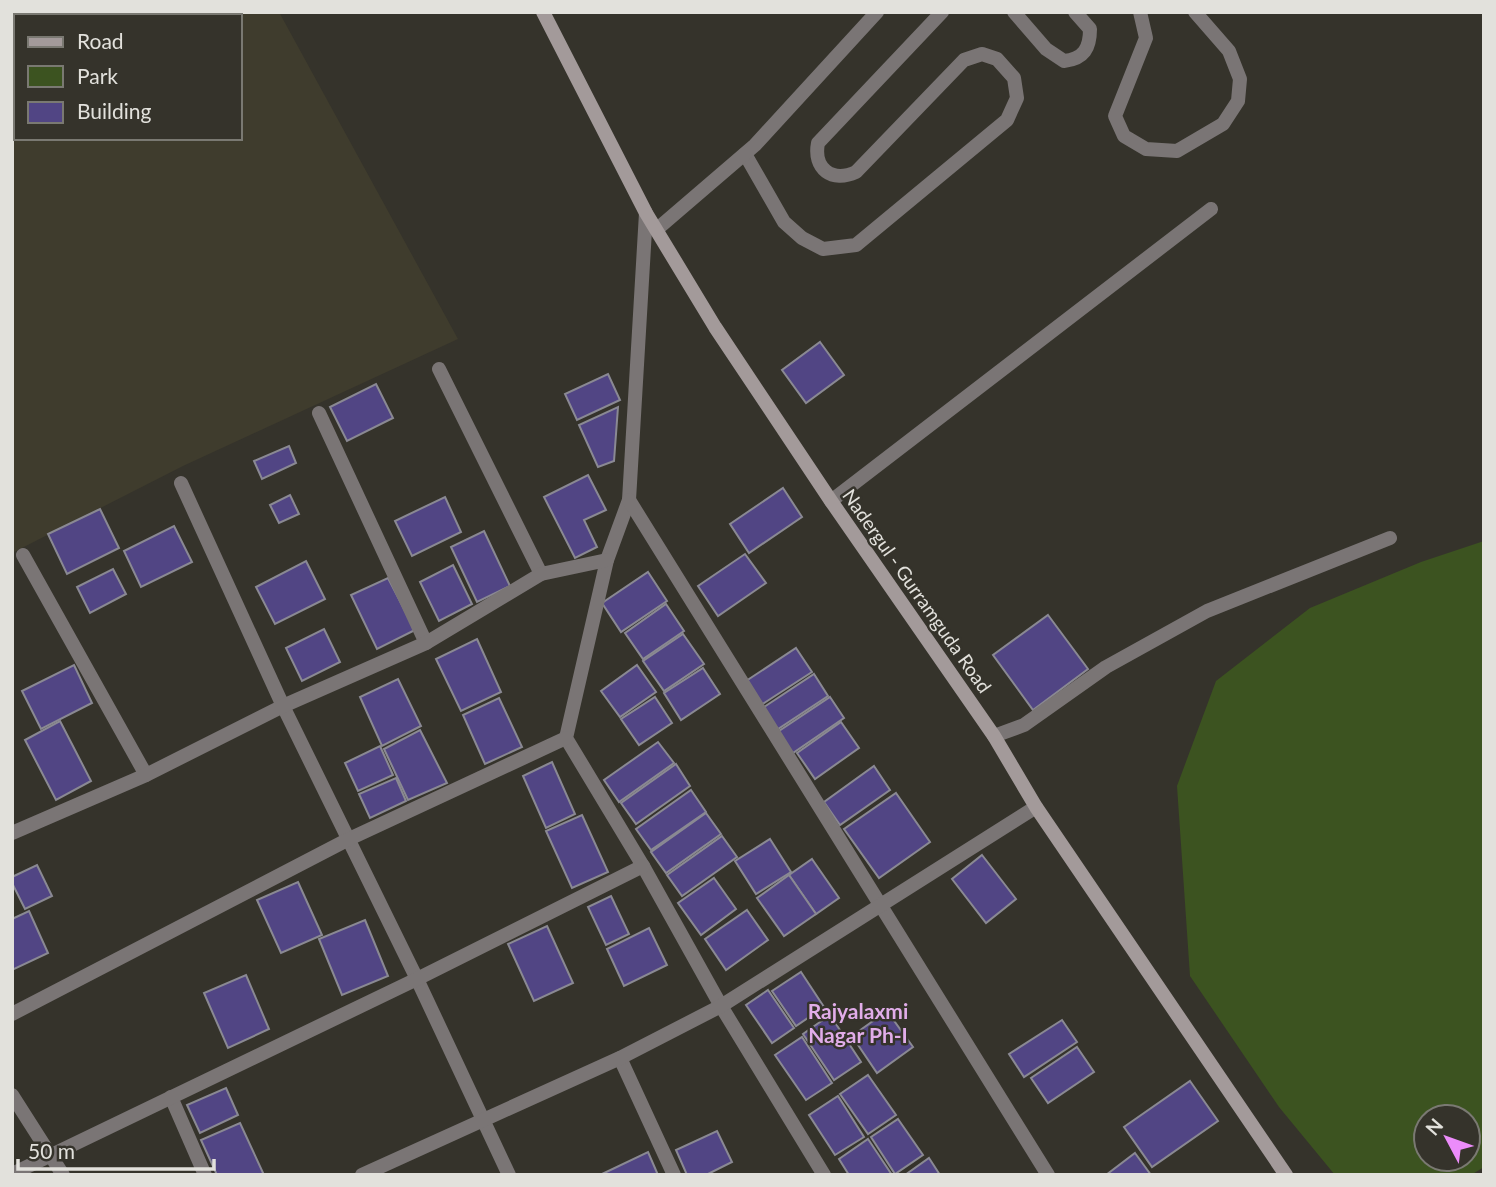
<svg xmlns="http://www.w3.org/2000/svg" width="1496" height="1187" viewBox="0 0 1496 1187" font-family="Lato,sans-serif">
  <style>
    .built { fill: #3f3c2d; fill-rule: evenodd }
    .green { fill: #3c5320; fill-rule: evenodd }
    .building { fill: #514584; stroke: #8a8993; stroke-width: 2 }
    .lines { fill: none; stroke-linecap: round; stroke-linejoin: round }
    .lane { stroke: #7a7575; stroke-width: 14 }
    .street { stroke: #7a7575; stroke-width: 14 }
    .secondary { stroke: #a39a9a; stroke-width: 14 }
    .labels { text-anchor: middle; stroke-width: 5; stroke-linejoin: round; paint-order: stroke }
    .street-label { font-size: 19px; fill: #e2e1dc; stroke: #35332b }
    .neighbourhood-label { font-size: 21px; font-weight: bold; fill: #e1ade9; stroke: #35332b }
  </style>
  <rect width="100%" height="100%" fill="#35332b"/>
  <path class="built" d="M12 12H279L458 339 183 466 12 553ZM16 16H240V138H16Z"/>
  <path class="green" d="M1484 541V1167L1471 1175H1335L1279 1107 1190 976 1177 786 1216 681 1310 608 1421 562ZM1426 1117H1468V1159H1426Z"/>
  <g class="building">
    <polygon points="820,342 844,375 806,403 782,370"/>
    <polygon points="608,374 620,400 577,420 565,394"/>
    <polygon points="376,384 393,418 347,441 330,407"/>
    <polygon points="618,407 614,461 598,467 579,425"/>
    <polygon points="289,446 296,463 262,479 254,461"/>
    <polygon points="588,475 606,510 584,520 597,547 575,558 544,497"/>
    <polygon points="783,488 802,517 749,553 730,524"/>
    <polygon points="290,495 299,514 279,523 270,505"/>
    <polygon points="445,497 461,532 412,556 395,521"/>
    <polygon points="100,509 119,548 67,574 48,534"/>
    <polygon points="174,526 192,562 141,587 124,551"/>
    <polygon points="484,531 510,586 477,602 451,547"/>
    <polygon points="745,554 766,583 718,616 698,586"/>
    <polygon points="306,561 325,599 275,624 256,587"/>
    <polygon points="453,565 472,604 439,621 420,582"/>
    <polygon points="113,569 126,594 90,613 77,587"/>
    <polygon points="648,572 667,601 621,632 602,603"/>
    <polygon points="388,578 415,630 377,649 351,595"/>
    <polygon points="666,604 684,631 643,659 625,633"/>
    <polygon points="1048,615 1088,669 1033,710 993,655"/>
    <polygon points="324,629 340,662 302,681 286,648"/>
    <polygon points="683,634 704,664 664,691 643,661"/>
    <polygon points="477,639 501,692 461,711 436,659"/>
    <polygon points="796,648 812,672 758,707 743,683"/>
    <polygon points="74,665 92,703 41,729 22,691"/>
    <polygon points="637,665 656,692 620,717 601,691"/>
    <polygon points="703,668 720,694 681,720 664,693"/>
    <polygon points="814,674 828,696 775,731 761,709"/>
    <polygon points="398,679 421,726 382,746 360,697"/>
    <polygon points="655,697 672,723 639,745 621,719"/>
    <polygon points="830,697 844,718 790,755 776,733"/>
    <polygon points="499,698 522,747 485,764 463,715"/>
    <polygon points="60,721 91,781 56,800 25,740"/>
    <polygon points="841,722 859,748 815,779 797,753"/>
    <polygon points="420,730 447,783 408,800 384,749"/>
    <polygon points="658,742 674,763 619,802 604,780"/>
    <polygon points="380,746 393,775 358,791 345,763"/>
    <polygon points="552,762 575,814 546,828 523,776"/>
    <polygon points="676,764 690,786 636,824 621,803"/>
    <polygon points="874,766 890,790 840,825 824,802"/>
    <polygon points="396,778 406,801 370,818 359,794"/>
    <polygon points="691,790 706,812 651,850 636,829"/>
    <polygon points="896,793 930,842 879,878 844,829"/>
    <polygon points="706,813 721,834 666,873 651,852"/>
    <polygon points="582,815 608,872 572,888 546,831"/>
    <polygon points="722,836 737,857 682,896 667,875"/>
    <polygon points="770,839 791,872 756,894 735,861"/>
    <polygon points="982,855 1016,899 986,923 952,879"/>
    <polygon points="812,859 839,898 816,914 789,875"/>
    <polygon points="37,865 52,896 25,909 12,883 12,877"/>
    <polygon points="789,875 816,914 784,936 757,898"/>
    <polygon points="714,878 736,909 701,935 678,903"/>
    <polygon points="298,882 322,935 281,953 257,900"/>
    <polygon points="611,896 629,934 606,945 588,907"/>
    <polygon points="747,910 768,940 726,970 705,939"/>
    <polygon points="29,911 48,953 12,970 12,919"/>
    <polygon points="365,920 388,976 342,995 319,939"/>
    <polygon points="547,926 573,983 534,1001 508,944"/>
    <polygon points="649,928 667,965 624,986 607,949"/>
    <polygon points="801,972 824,1007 796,1026 772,991"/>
    <polygon points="246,975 269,1029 228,1048 204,993"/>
    <polygon points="768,990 794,1028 772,1043 746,1005"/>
    <polygon points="887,1011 913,1047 877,1073 852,1036"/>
    <polygon points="830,1015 861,1062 834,1080 803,1034"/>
    <polygon points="1062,1020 1077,1042 1024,1077 1009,1054"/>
    <polygon points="802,1037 832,1083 806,1100 775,1055"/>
    <polygon points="1077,1047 1094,1072 1048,1103 1031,1078"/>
    <polygon points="868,1075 896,1115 868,1134 840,1094"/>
    <polygon points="1190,1081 1218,1121 1152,1167 1124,1127"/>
    <polygon points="226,1088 238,1115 200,1133 187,1105"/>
    <polygon points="838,1096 864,1137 835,1155 809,1115"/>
    <polygon points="898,1119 923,1155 895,1174 871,1137"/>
    <polygon points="240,1123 264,1175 217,1175 201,1140"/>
    <polygon points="717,1131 732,1162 706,1175 687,1175 676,1150"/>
    <polygon points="868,1139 892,1175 849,1175 839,1159"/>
    <polygon points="648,1152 658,1175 600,1175"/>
    <polygon points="1135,1153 1151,1175 1106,1175"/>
    <polygon points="929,1158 940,1175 905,1175"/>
  </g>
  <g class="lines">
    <g class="lane">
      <path d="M1014 12 1046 49 1064 61C1084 59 1090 48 1090 29L1075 12"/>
      <polyline points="1140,12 1146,38 1115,116 1124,136 1146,149 1177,151 1223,124 1238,101 1240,79 1229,51 1195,12"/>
      <path d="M745 154 784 222 802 238 823 249 856 245 1007 120 1017 98 1014 78 997 59 982 54 964 60 856 172C832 183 813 169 818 143L942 12"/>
      <polyline points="656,230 755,145 877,12"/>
      <polyline points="831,501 1211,209"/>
      <polyline points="994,736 1024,725 1106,667 1207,611 1390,538"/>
    </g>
    <g class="street">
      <polyline points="646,213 629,500 607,560 566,738 643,866 721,1006 824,1175"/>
      <polyline points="439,369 541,574"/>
      <polyline points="319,413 426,643"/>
      <polyline points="181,483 283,706 417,979 509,1175"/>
      <polyline points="629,500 1048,1175"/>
      <polyline points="23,555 146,775"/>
      <polyline points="12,833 146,775 283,706 426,643 541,574 607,560"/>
      <polyline points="12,1014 349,839 566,738"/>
      <polyline points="620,1058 674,1175"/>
      <polyline points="12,1095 63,1175"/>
      <polyline points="171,1097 205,1175"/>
      <polyline points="12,1174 417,979 643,866"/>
      <polyline points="362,1175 620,1058 721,1006 1036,807"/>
    </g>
    <polyline class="secondary" points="543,12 646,213 715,327 831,501 994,736 1036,807 1286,1175"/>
  </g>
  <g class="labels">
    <g class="street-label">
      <text transform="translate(917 591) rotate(55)" y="7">Nadergul - Gurramguda Road</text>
    </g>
    <g class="neighbourhood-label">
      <text x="858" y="1019">Rajyalaxmi<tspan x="858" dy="24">Nagar Ph-I</tspan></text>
    </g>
  </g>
  <rect width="1496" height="1187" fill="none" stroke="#e2e1dc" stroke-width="28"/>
  <rect x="14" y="14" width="228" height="126" fill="#35332b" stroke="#7a7972" stroke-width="2"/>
  <rect x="28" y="37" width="35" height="10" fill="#a39a9a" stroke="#7a7972" stroke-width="2"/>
  <text x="77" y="49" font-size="21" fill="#e2e1dc">Road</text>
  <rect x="28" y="66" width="35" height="21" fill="#3c5320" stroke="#7a7972" stroke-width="2"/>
  <text x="77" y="84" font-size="21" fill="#e2e1dc">Park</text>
  <rect x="28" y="102" width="35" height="21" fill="#514584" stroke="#7a7972" stroke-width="2"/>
  <text x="77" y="119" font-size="21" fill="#e2e1dc">Building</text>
  <g transform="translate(1447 1138) rotate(311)"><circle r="33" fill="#35332b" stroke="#7a7972" stroke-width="2"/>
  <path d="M0-5L12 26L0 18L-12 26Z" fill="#ec8cfa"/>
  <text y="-10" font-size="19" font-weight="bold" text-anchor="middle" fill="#e2e1dc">N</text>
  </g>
  <path d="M18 1159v10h196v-10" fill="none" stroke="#e2e1dc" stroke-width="3.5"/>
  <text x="28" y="1159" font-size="21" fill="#e2e1dc" stroke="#35332b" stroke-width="5" paint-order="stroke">50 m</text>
</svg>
